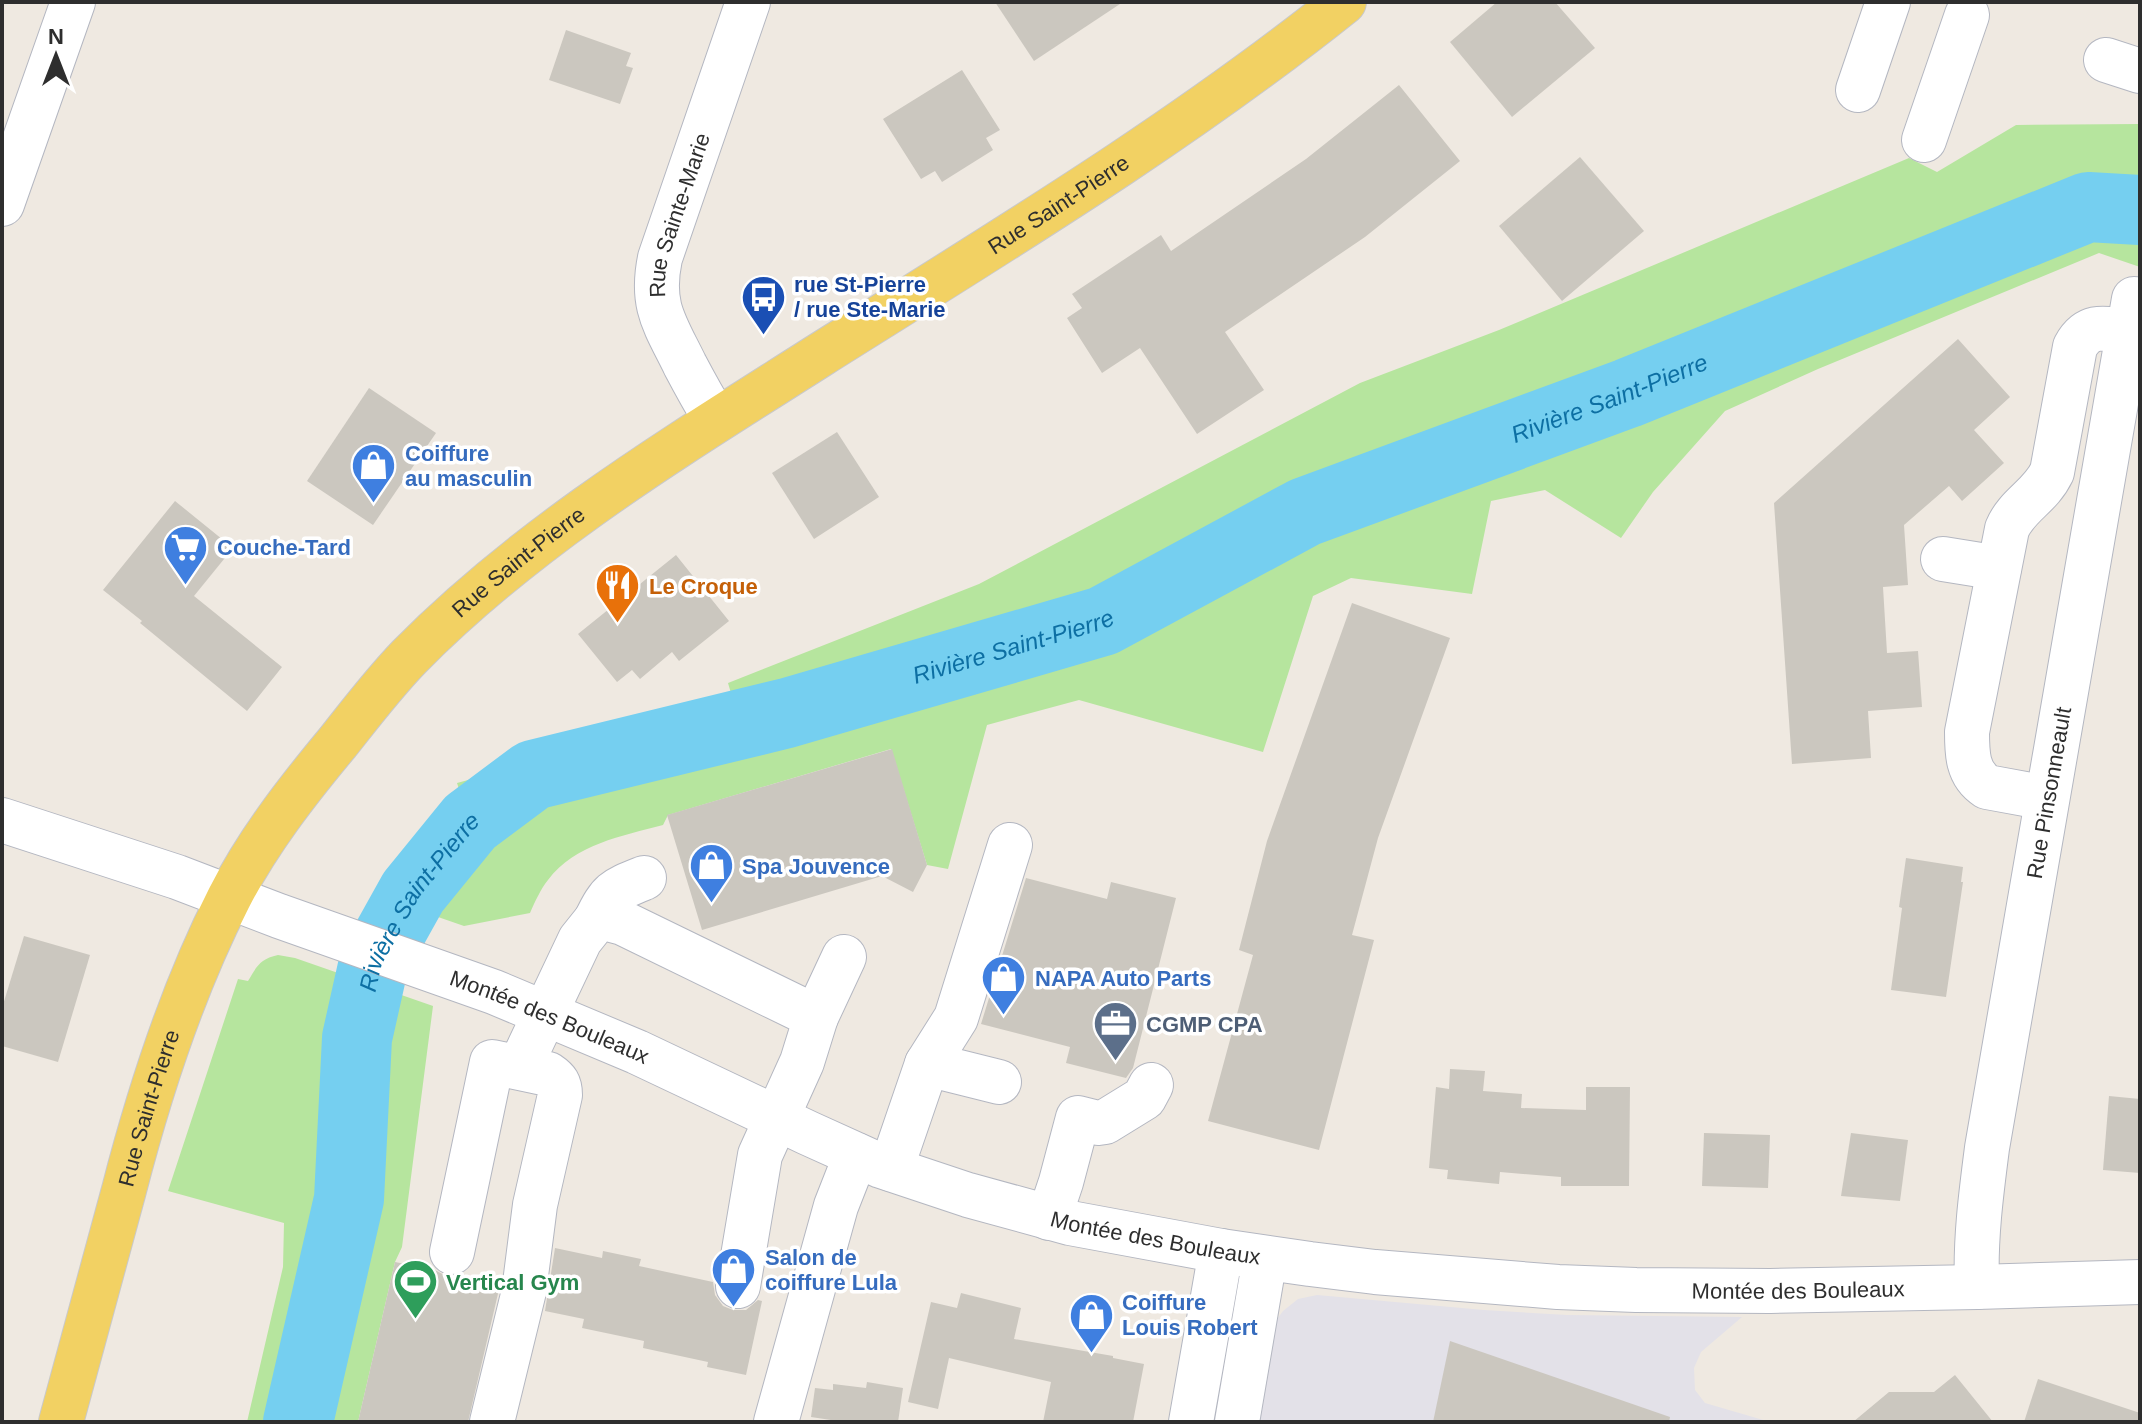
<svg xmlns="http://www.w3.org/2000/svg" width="2142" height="1424" viewBox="0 0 2142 1424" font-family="Helvetica,sans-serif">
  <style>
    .industrial { fill: #e3e1e8 }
    .green { fill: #b6e59e }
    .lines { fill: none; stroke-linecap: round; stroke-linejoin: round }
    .river { stroke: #75cff0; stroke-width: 70 }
    .building { fill: #cbc7bf }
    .minor-casing { stroke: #b4b7c1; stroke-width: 46 }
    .major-casing { stroke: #c9c9c9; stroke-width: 46 }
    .minor { stroke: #fff; stroke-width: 44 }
    .major { stroke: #f2d163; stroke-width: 44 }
    .labels { text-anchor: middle; stroke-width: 7; stroke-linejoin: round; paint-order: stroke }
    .street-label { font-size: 22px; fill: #2e2e2e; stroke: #fff }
    .transit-label { font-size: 22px; font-weight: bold; fill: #164399; stroke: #fff; text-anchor: start }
    .shop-label { font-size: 22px; font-weight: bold; fill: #366cbe; stroke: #fff; text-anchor: start }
    .food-label { font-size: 22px; font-weight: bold; fill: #c56008; stroke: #fff; text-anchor: start }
    .service-label { font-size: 22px; font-weight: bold; fill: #4e5e75; stroke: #fff; text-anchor: start }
    .leisure-label { font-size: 22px; font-weight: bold; fill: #27864d; stroke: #fff; text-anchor: start }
    .water-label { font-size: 24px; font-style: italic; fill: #0d6fa3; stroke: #fff }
  </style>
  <rect width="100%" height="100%" fill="#efe9e1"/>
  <polygon class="industrial" points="1317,1295 1484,1310 1567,1315 1742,1317 1701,1352 1694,1368 1695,1390 1705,1403 1770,1422 1253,1422 1272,1326 1283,1311 1298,1299"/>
  <g class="green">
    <path d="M2140 124V267L2099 253 1818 369 1725 411 1653 492 1621 538 1545 490 1491 501 1472 594 1351 578 1313 596 1263 752 1079 700 987 725 948 869 927 865 891 749 668 815 663 825C622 836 575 844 548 880 540 890 535 902 530 913L464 926 415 909 422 895 473 832 457 783 735 707 728 683 979 584 1360 383 1499 330 1909 158 1937 172 2016 125Z"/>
    <path d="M278 955 295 958 433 1006 402 1247 395 1262 358 1422H247L283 1267 284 1223 168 1191 238 979 248 981C257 966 260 959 278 955Z"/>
  </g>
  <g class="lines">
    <path class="river" id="s1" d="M298 1422 349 1199 357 1038 374 962 413 892 470 822 533 775 787 713 1103 621 1305 512 1628 393 2088 207 2140 210"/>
  </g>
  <g class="building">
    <polygon points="995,2 1123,2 1034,61"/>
    <polygon points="1497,2 1555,2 1595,48 1512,117 1450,42"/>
    <polygon points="566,30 631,53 626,66 633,68 620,104 549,80"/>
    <polygon points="962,70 1000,130 986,138 993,150 942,182 935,171 921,179 883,119"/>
    <polygon points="1399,85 1460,161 1365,237 1225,332 1264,390 1197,434 1140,348 1102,373 1067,318 1082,308 1072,294 1161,235 1171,251 1306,159"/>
    <polygon points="1580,157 1644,231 1562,301 1499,226"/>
    <polygon points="1958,339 2010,397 1974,430 2004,463 1962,501 1949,486 1904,525 1908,585 1883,587 1887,653 1918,651 1922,707 1868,711 1871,758 1792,764 1774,503"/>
    <polygon points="369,388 436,433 373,525 307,481"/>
    <polygon points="837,432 879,497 814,539 772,473"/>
    <polygon points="175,501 233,548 194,596 282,667 247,711 140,623 142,621 103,590"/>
    <polygon points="676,555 729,621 679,661 672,652 640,679 632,670 617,682 578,634"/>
    <polygon points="1352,603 1450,638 1378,838 1352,935 1374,940 1319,1150 1208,1121 1253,955 1239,950 1267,841"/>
    <polygon points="892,749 927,865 913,892 882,876 702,930 667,815"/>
    <polygon points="1906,858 1963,867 1961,882 1963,882 1946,997 1891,990 1902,908 1899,907"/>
    <polygon points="1026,878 1107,899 1111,882 1176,898 1133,1068 1126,1078 1066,1063 1070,1047 981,1024"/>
    <polygon points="24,936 90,955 58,1062 2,1046 2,1008"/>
    <polygon points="1450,1069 1485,1071 1483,1091 1522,1094 1521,1108 1586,1110 1586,1087 1630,1087 1629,1186 1561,1186 1561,1177 1500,1172 1499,1184 1447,1179 1448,1170 1429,1168 1436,1087 1449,1089"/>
    <polygon points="2109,1096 2140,1099 2140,1173 2103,1170"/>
    <polygon points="1704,1133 1770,1135 1768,1188 1702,1186"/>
    <polygon points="1851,1133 1908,1140 1900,1201 1841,1196"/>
    <polygon points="555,1248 602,1258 603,1251 641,1259 639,1266 713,1282 715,1295 723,1306 733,1310 746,1310 758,1300 762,1301 746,1375 707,1367 708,1362 643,1348 644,1341 582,1328 584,1319 545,1311"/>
    <polygon points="395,1262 435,1270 446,1276 459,1276 500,1285 468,1422 358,1422"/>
    <polygon points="961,1293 1021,1308 1014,1339 1113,1356 1113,1358 1144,1364 1133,1422 1043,1422 1051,1382 949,1358 938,1409 908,1402 931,1302 957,1308"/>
    <polygon points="1450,1341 1670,1417 1669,1422 1433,1422"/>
    <polygon points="1955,1375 1993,1422 1853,1422 1889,1392 1934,1392"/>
    <polygon points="2038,1379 2140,1413 2140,1422 2024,1422"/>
    <polygon points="867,1382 903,1388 898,1422 844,1422 811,1417 815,1388 833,1390 833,1384 866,1388"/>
  </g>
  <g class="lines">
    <defs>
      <g id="minor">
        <polyline points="2106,60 2140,71"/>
        <polyline points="1858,90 1888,2"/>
        <polyline points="1924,140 1967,15"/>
        <polyline points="2,204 73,2"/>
        <path id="s2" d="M716 420C705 402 695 384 685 365 665 324 650 306 660 258L748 2"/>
        <polyline points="1943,559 1999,568"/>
        <path d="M2047 798 1987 787C1967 774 1967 753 1967 732L2007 529C2017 505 2040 497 2052 472L2075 347C2088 323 2104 328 2128 332"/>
        <path id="s3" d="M2 820 177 877 279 916 494 992 637 1052 808 1133 881 1166 968 1195 1070 1223 1221 1251 1310 1264 1375 1272 1558 1287 1636 1290 1770 1291 1977 1287 2140 1282"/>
        <path d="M596 920C610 891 614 890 644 878"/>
        <polyline points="816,1017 844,957"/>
        <polyline points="927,1064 999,1082"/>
        <polyline points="523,1068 526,1054 580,940 596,920 608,919 623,923 816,1017 802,1062 760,1155 738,1286"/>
        <polyline points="891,1169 927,1064 956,1018 1010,845"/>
        <polyline points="1049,1218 1061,1182 1078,1118 1098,1123 1105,1122 1144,1098 1151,1085"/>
        <path d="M452 1252 492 1062 548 1074C557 1080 560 1084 560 1095L535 1205 524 1291 492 1422"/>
        <path id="s4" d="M1977 1287C1975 1240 1981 1194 1987 1148L2134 299"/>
        <polyline points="776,1422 836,1206 856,1155"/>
        <polyline points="1191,1422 1221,1251"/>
        <polyline points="1237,1422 1265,1258"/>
      </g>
      <g id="major">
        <path id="s5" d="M61 1422C82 1344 103 1267 124 1190 150 1089 182 990 229 898 258 841 298 790 338 742 361 713 383 684 409 657 529 535 677 446 820 355 998 243 1179 134 1344 2"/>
      </g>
    </defs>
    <use href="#minor" class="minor-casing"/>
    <use href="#major" class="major-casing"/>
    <use href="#minor" class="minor"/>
    <use href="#major" class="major"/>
  </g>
  <defs>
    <symbol id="bus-pin" viewBox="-11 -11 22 30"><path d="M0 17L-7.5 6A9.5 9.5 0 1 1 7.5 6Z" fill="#1a4fb4" stroke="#fff"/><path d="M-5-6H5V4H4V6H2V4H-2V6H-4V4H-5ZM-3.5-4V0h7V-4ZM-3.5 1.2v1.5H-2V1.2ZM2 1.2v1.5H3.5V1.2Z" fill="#fff"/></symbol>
    <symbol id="shop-pin" viewBox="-11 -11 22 30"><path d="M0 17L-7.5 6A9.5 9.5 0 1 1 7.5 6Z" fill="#3f7fe0" stroke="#fff"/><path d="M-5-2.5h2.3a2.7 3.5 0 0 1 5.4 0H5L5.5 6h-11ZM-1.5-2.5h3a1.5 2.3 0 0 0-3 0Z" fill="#fff"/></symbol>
    <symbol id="supermarket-pin" viewBox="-11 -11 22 30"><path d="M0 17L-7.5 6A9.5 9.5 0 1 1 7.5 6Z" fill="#3f7fe0" stroke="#fff"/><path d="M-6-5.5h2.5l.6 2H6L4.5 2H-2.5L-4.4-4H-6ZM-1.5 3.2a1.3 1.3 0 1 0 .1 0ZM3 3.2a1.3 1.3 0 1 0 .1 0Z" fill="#fff"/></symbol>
    <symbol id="restaurant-pin" viewBox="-11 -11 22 30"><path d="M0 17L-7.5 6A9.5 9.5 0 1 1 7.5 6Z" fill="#e8710a" stroke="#fff"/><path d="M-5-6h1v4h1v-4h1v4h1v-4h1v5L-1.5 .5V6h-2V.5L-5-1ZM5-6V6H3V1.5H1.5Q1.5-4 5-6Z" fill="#fff"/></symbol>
    <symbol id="office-pin" viewBox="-11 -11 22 30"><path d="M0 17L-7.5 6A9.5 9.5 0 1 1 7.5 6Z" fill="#5c6f8a" stroke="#fff"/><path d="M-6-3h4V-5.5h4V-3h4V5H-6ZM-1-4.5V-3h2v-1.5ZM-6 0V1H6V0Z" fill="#fff"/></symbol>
    <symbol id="stadium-pin" viewBox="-11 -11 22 30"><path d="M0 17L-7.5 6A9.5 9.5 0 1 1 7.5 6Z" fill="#2e9e5b" stroke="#fff"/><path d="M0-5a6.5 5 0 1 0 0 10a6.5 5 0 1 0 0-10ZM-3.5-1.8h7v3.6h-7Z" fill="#fff"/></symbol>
  </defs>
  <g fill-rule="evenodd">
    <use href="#bus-pin" x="738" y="272" width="51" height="69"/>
    <use href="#shop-pin" x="348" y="440" width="51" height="69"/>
    <use href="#supermarket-pin" x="160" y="522" width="51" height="69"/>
    <use href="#restaurant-pin" x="592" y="560" width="51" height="69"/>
    <use href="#shop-pin" x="686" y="840" width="51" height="69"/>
    <use href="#shop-pin" x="978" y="952" width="51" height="69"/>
    <use href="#office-pin" x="1090" y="998" width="51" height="69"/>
    <use href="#shop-pin" x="708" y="1244" width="51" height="69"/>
    <use href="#stadium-pin" x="390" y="1256" width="51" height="69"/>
    <use href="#shop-pin" x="1066" y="1290" width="51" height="69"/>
  </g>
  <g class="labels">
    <g class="street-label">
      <text dy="8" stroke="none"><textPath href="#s5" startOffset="1646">Rue Saint-Pierre</textPath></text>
      <text dy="8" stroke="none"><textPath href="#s2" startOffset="222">Rue Sainte-Marie</textPath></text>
      <text dy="8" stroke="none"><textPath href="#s5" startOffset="998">Rue Saint-Pierre</textPath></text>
      <text dy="8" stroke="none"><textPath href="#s4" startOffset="500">Rue Pinsonneault</textPath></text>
      <text dy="8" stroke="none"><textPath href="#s3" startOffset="582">Montée des Bouleaux</textPath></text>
      <text dy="8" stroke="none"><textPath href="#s5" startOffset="326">Rue Saint-Pierre</textPath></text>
      <text dy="8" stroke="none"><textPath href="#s3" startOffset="1230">Montée des Bouleaux</textPath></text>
      <text dy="8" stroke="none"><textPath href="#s3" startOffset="1876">Montée des Bouleaux</textPath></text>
    </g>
    <g class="transit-label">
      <text x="794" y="292">rue St-Pierre<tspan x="794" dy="25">/ rue Ste-Marie</tspan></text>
    </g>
    <g class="shop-label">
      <text x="405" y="461">Coiffure<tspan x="405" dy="25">au masculin</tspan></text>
      <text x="217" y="555">Couche-Tard</text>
      <text x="742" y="874">Spa Jouvence</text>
      <text x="1035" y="986">NAPA Auto Parts</text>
      <text x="765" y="1265">Salon de<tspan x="765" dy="25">coiffure Lula</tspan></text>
      <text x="1122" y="1310">Coiffure<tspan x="1122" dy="25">Louis Robert</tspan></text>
    </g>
    <g class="food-label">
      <text x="649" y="594">Le Croque</text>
    </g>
    <g class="service-label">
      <text x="1146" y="1032">CGMP CPA</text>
    </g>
    <g class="leisure-label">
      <text x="446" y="1290">Vertical Gym</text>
    </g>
    <g class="water-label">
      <text dy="8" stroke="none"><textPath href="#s1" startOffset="1862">Rivière Saint-Pierre</textPath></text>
      <text dy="8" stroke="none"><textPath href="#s1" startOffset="1214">Rivière Saint-Pierre</textPath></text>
      <text dy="8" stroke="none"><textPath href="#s1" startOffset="542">Rivière Saint-Pierre</textPath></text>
    </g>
  </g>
  <rect width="2142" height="1424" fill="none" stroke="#2e2e2e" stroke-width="8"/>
  <g transform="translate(56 56)" stroke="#ffffff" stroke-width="6" paint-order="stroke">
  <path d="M0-6L14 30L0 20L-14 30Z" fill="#2e2e2e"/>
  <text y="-12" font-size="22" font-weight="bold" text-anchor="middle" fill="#2e2e2e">N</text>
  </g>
</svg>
